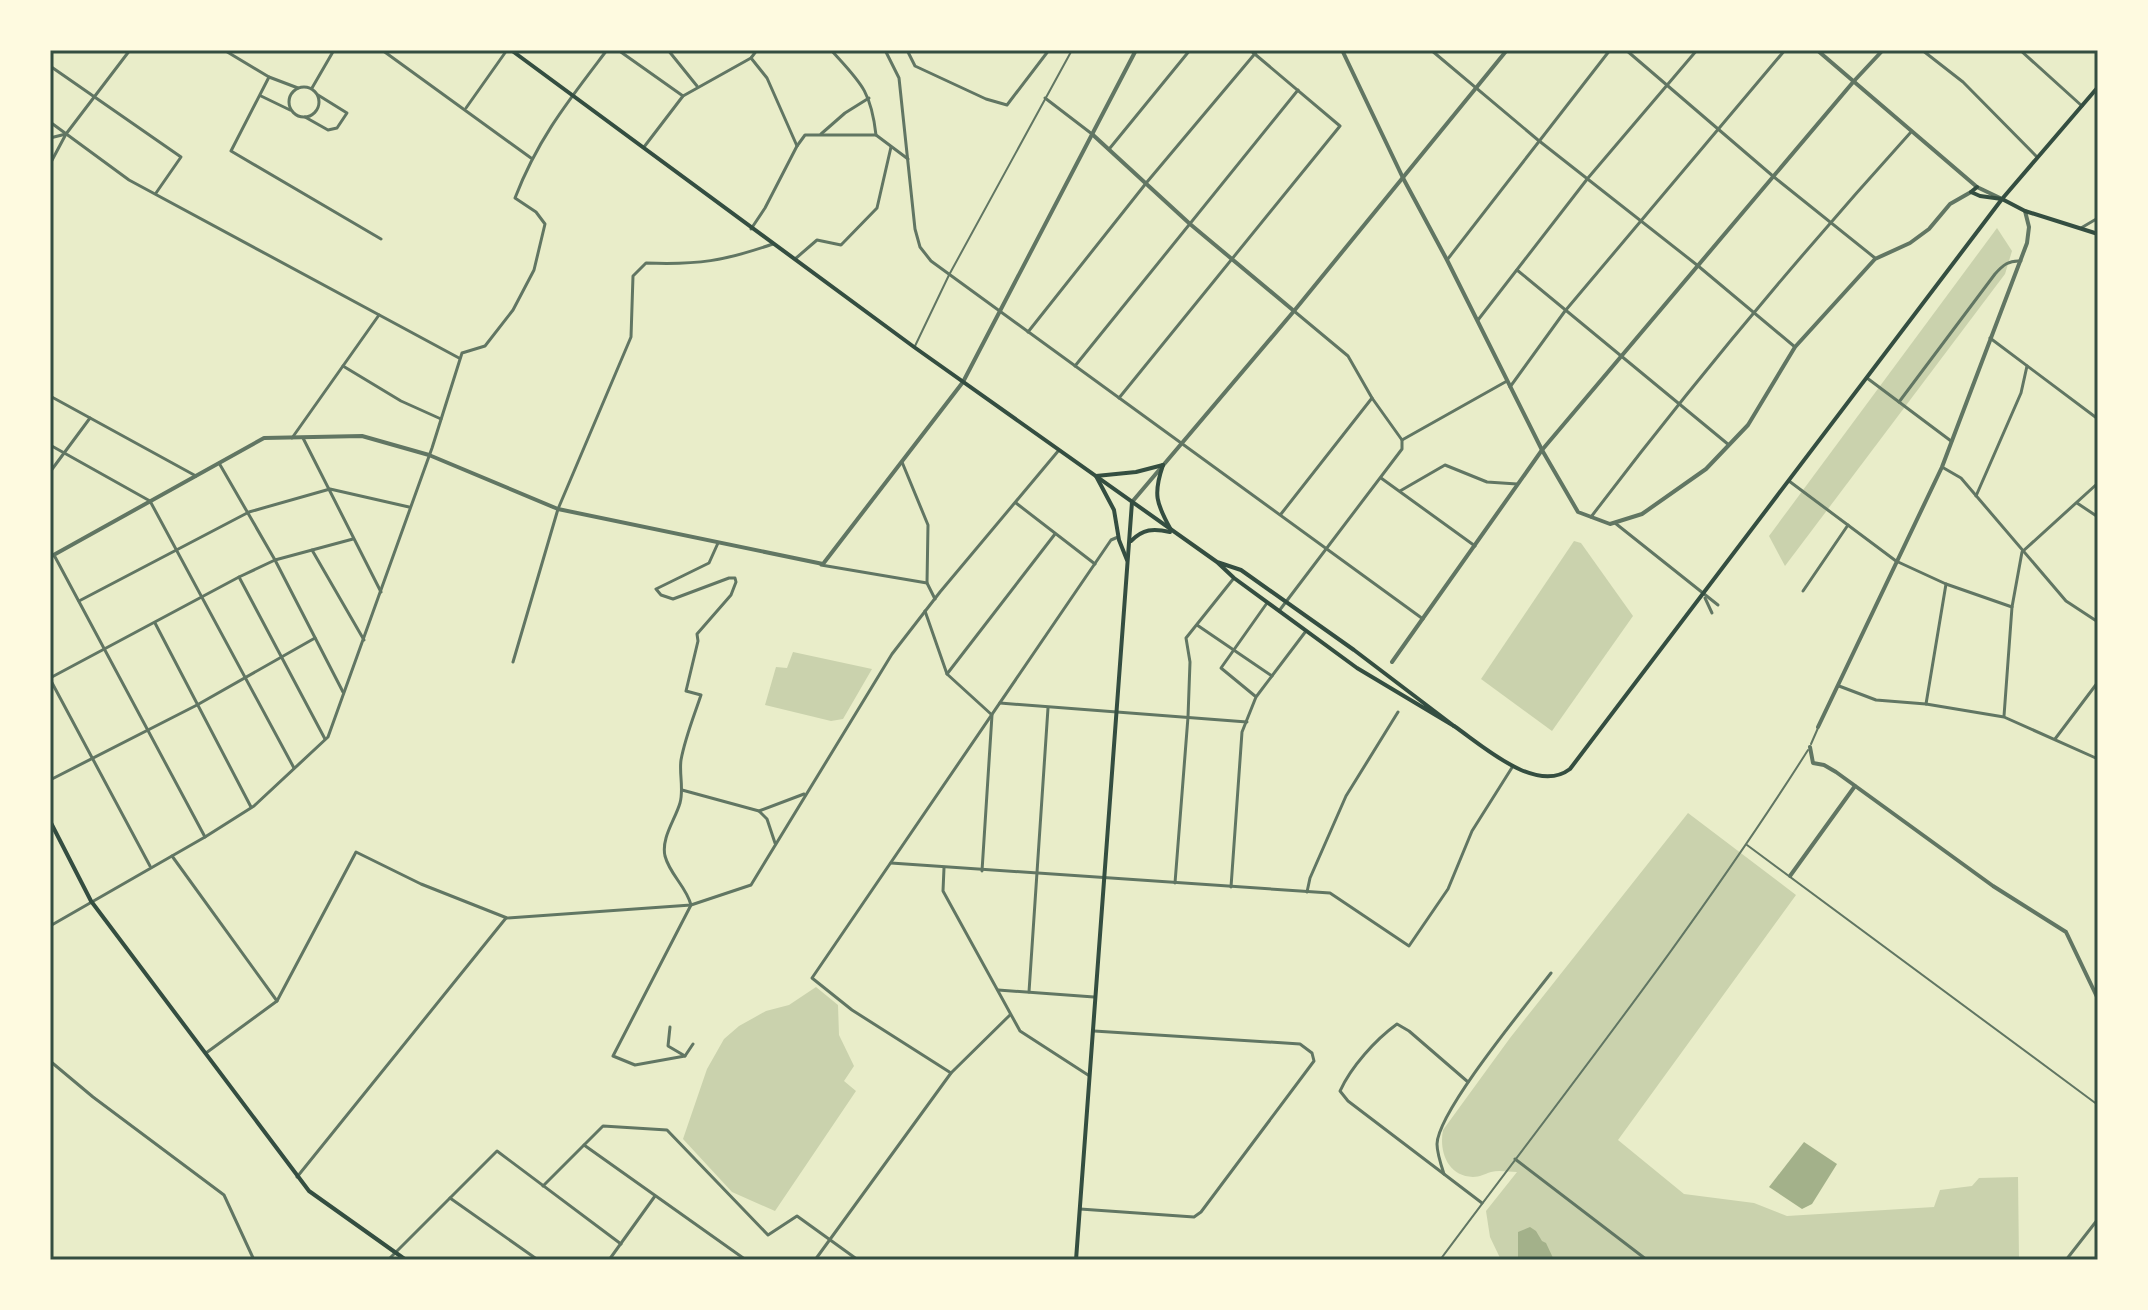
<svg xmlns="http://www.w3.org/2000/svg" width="2148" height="1310" viewBox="0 0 2148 1310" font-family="Arial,sans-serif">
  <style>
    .green { fill: #cad2ad }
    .water { fill: #a3b18a }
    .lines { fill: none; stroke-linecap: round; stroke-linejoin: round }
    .service { stroke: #617663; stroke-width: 2 }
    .minor { stroke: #617663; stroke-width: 3 }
    .tertiary { stroke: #617663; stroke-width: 4 }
    .secondary { stroke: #344e41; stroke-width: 4 }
    .neatline { fill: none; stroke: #344e41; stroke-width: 3 }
  </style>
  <rect width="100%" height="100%" fill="#e9edc9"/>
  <g class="green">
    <polygon points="1997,228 2012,251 2005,274 1785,566 1769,536"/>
    <polygon points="1574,541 1581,543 1633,616 1552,731 1481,679"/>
    <polygon points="793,652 872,669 843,719 831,721 765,705 776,667 787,668"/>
    <path d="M1688 813 1796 895 1618 1140 1684 1194 1754 1203 1787 1216 1934 1207 1940 1190 1972 1186 1979 1178 2018 1177 2019 1260H1501L1490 1237 1486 1211 1517 1172C1509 1172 1499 1170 1491 1172 1484 1174 1480 1177 1473 1177 1447 1176 1439 1151 1443 1130L1510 1038Z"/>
    <polygon points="816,987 838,1005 839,1035 854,1066 844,1081 856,1091 775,1211 732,1192 683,1139 707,1069 724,1039 739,1026 766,1011 789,1005"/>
  </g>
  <g class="water">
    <polygon points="1804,1142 1837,1164 1812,1204 1802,1209 1769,1187"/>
    <polygon points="1530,1227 1536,1231 1542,1241 1546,1243 1554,1260 1518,1260 1518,1232"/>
  </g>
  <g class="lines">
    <g class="service">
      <polyline points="915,346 949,275 1072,50"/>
      <polyline points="1811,744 1818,728"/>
      <polyline points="1747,845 2098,1105"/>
      <path d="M1440 1260C1565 1092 1696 927 1808 750"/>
    </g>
    <g class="minor">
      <polyline points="224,50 269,77 298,88"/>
      <polyline points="382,50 531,158"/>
      <polyline points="618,50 683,96"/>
      <polyline points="668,50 697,86"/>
      <path d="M831 50C860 82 871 90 876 135L908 159"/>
      <polyline points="885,50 899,78 915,229 920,247 931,261 1423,619"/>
      <polyline points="907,50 915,66 986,99 1007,105 1049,50"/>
      <polyline points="1431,50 1538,140 1697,265 1795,347"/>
      <polyline points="1626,50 1774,177 1875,258"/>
      <polyline points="1922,50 1963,82 2036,156"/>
      <polyline points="2020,50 2082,106"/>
      <polyline points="751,58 767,78 797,146"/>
      <polyline points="50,66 181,157 156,193"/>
      <polyline points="269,77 231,151 381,239"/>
      <circle cx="304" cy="102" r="15"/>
      <polyline points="312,88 334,50"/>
      <polyline points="261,96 290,110"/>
      <polyline points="1045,98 1092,134"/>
      <polyline points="466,108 507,50"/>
      <polyline points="305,117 328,130 337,128 347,113 318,95"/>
      <polyline points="50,122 129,180 459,358"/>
      <polyline points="821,134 845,113 869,98"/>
      <polyline points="50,138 66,134"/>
      <polyline points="644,147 683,96 751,58 757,50"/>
      <polyline points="1110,148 1190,50"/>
      <polyline points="50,164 66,134 130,50"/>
      <polyline points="2081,228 2098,218"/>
      <polyline points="751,229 765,208 797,146 805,135 876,135"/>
      <polyline points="795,259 817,240 841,245 877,208 891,147"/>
      <polyline points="1447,260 1610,50"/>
      <polyline points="1517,270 1729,445"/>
      <polyline points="1478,320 1588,178 1697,50"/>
      <polyline points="1028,332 1147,182 1258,50"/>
      <polyline points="1990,338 2098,419"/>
      <polyline points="343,366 401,401 441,419"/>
      <polyline points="1075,366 1298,90"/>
      <polyline points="1867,378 1951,441"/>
      <polyline points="1510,387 1565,311 1785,50"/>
      <polyline points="50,396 196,476"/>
      <polyline points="1119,398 1340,126 1250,50"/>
      <path d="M1899 402 1995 274C2003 265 2009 260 2021 261"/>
      <polyline points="292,438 379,315"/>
      <polyline points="303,438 381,592"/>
      <polyline points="1402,440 1507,381"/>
      <polyline points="50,445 150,501 294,768"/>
      <polyline points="902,462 928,525 927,583 935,599"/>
      <polyline points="219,463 275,560 343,692"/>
      <polyline points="1942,467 1961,478 2066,601 2098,622"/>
      <polyline points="50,472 90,418"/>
      <polyline points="1381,478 1475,546"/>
      <polyline points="1789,481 1896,561 1946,584 2012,607"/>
      <polyline points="1400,491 1445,465 1487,482 1517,484"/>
      <polyline points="1976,496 2021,393 2027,366"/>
      <polyline points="1016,503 1095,564"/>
      <polyline points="2077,503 2098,517"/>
      <polyline points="1281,514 1372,398"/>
      <path d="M1591 517C1692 384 1799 256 1911 132"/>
      <polyline points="1615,523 1718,605"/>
      <polyline points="312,550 364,640"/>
      <polyline points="54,555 205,837"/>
      <polyline points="821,565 927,583"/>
      <polyline points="239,577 325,739"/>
      <polyline points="1803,591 1848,525"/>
      <polyline points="1705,598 1712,613"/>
      <polyline points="79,601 249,512 330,489 409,507"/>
      <polyline points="925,611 947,674 992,715 982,871"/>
      <polyline points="1279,611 1402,449 1402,440 1372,398 1348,356 1294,311"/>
      <polyline points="155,623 251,807"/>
      <polyline points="1197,625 1272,676"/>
      <path d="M513 662 558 509 631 337 633 276 646 263C698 265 724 261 773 244"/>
      <polyline points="947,674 1055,534"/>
      <polyline points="50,678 239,577 275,560 353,539"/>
      <polyline points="50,679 150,866"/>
      <polyline points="1839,686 1876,700 1926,704 2004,717 2098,759"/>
      <polyline points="1255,696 1221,668 1267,603"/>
      <polyline points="1000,703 1247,722"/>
      <polyline points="1926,704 1946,584"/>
      <polyline points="2004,716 2012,607 2022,552 2098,483"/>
      <polyline points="2055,739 2098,682"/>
      <polyline points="50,780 197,705 315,638"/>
      <polyline points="682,790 759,811 804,794"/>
      <polyline points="759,811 767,819 775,843"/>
      <polyline points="172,856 277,1001"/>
      <polyline points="891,863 1330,893 1409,946 1448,889 1472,831 1513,766"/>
      <polyline points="944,868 943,891 1020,1031 1088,1075"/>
      <polyline points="1175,883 1188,717 1190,662 1186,638 1234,578"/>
      <polyline points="1231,887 1242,732 1256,697 1306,631"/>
      <polyline points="1307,892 1310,878 1346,796 1398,712"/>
      <path d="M50 926 205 837 254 806 328 737 432 448 462 353 485 346 513 310 534 270 545 224 536 212 515 198C538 138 569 100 607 50"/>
      <polyline points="998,990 1094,997"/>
      <polyline points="1029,992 1048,708"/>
      <polyline points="670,1027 668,1046 685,1056"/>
      <path d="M693 1044 685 1056 635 1065 613 1056 691 905C686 886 670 875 665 856 661 838 675 820 680 803 684 789 679 774 681 760 685 738 694 716 701 695L686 691 698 641 697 634 731 595 736 582 735 578H729L673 599 661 595 656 589 709 563 718 543"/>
      <polyline points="206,1053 277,1001 356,852 421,884 507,918 691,905 751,885 892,654 940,592 1059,450"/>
      <polyline points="50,1061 93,1097 224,1195 254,1260"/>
      <polyline points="951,1073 852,1010 812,978 1111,540 1118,537"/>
      <path d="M1468 1082 1409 1031 1397 1024C1375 1040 1351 1067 1340 1091L1348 1101 1482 1203"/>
      <polyline points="584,1145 746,1260"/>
      <polyline points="1515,1159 1647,1260"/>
      <path d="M1444 1174C1441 1165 1437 1153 1437 1144 1438 1111 1528 1003 1551 973"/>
      <polyline points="297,1177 506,918"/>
      <polyline points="543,1186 603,1126 667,1130 768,1235 797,1216 858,1260"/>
      <polyline points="450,1198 538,1260"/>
      <polyline points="1080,1209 1194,1217 1201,1212 1314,1061 1312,1053 1300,1044 1094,1031"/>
      <polyline points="388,1260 497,1151 621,1244"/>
      <polyline points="609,1260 655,1196"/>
      <polyline points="815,1260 951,1073 1010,1015"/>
      <polyline points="2066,1260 2098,1219"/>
    </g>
    <g class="tertiary">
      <polyline points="1342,50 1403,178 1447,260 1542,450 1578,512 1610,524 1642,514 1706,469 1748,425 1795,347 1875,259 1910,243 1929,229 1950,204 1971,192"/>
      <polyline points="1817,50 1977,187 2000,198"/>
      <polyline points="1092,134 1190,224 1294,311"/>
      <polyline points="1132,502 1294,311 1507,50"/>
      <polyline points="50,557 264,438 362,436 429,455 558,509 823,564 963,382 1136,50"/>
      <polyline points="1392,662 1542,450 1854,81 1883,50"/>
      <polyline points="1818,727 1942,467 2027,243 2029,227 2025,211"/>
      <polyline points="1810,747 1813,763 1824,765 1836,772 1993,886 2066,932 2098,999"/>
      <polyline points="1790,876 1855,786"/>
    </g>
    <g class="secondary">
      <polyline points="511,50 914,347 1217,562 1234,578 1357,668 1454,726 1354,650 1241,570 1217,562"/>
      <polyline points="1977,187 1971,192 1980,196 2002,199 2025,211 2098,234"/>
      <path d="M1163 465C1153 494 1156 503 1171 530"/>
      <path d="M1131 541C1143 529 1153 528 1170 532"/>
      <polyline points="1127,560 1119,540 1114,510 1096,476 1136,472 1163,465"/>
      <path d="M1454 726C1482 745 1536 795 1570 769L2002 199 2098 87"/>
      <polyline points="50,821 91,901 309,1191 406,1260"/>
      <polyline points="1076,1260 1132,502"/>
    </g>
  </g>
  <rect width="2148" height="1310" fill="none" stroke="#fefae0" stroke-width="104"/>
  <rect x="52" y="52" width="2044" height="1206" class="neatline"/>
</svg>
